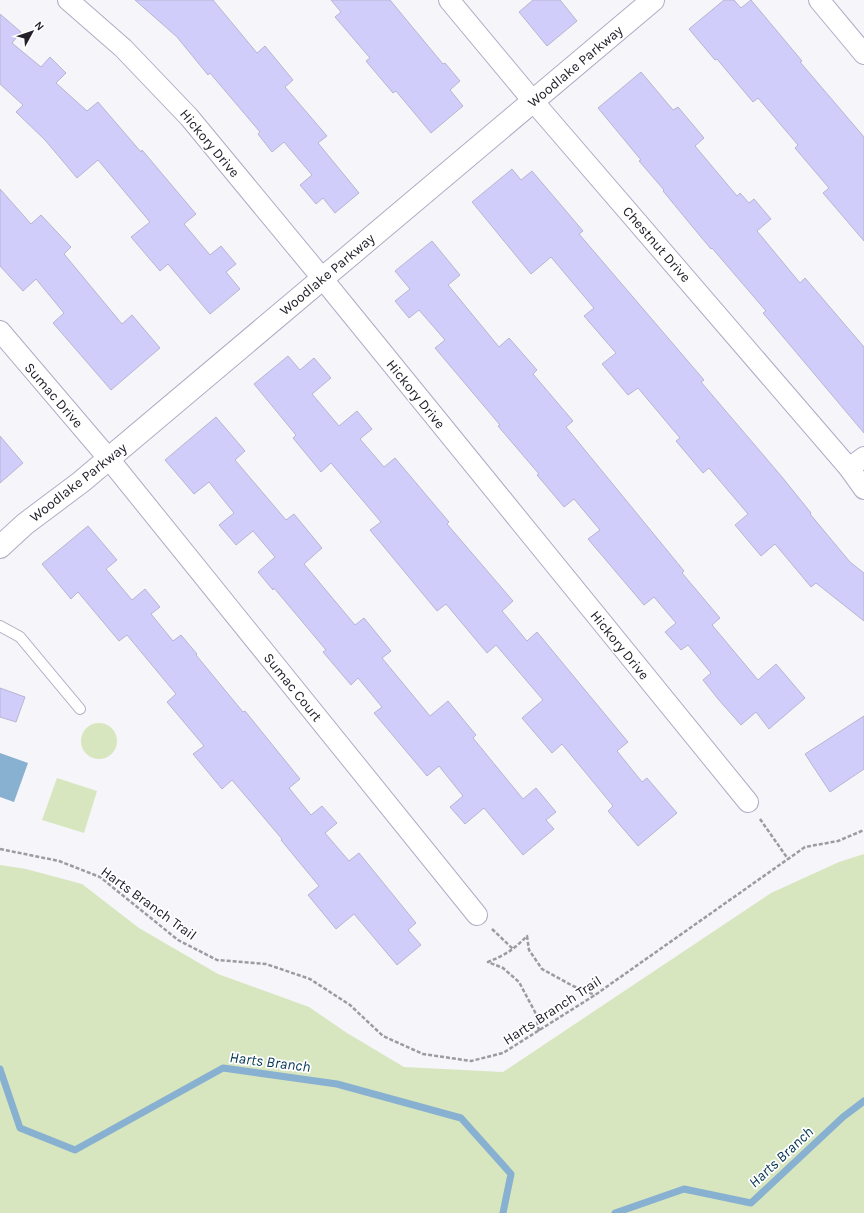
<svg xmlns="http://www.w3.org/2000/svg" width="864" height="1213" viewBox="0 0 864 1213" font-family="Karla,sans-serif">
  <style>
    .green { fill: #d7e6bf }
    .water { fill: #88b0d0 }
    .lines { fill: none; stroke-linecap: round; stroke-linejoin: round }
    .stream { stroke: #88b0d0; stroke-width: 7 }
    .building { fill: #d1cdfb; stroke: #b7b5d1 }
    .service-casing { stroke: #b3aac5; stroke-width: 12 }
    .minor-casing { stroke: #b3aac5; stroke-width: 22 }
    .tertiary-casing { stroke: #b3aac5; stroke-width: 24 }
    .path { stroke: #9d9aa2; stroke-width: 2.5; stroke-dasharray: 4 2; stroke-linecap: butt }
    .service { stroke: #fff; stroke-width: 10 }
    .minor { stroke: #fff; stroke-width: 20 }
    .tertiary { stroke: #fff; stroke-width: 22 }
    .labels { text-anchor: middle; stroke-width: 3.5; stroke-linejoin: round; paint-order: stroke }
    .street-label { font-size: 14px; fill: #24202a; stroke: #fff }
    .water-label { font-size: 15px; font-style: italic; fill: #003352; stroke: #fff }
  </style>
  <rect width="100%" height="100%" fill="#f6f5fa"/>
  <g class="green">
    <circle cx="99" cy="741" r="18"/>
    <polygon points="57,778 97,791 84,833 42,820"/>
    <polygon points="864,854 864,1213 0,1213 0,865 26,869 82,884 139,928 218,974 309,1007 347,1033 404,1067 503,1072 771,893 839,862"/>
  </g>
  <polygon class="water" points="0,753 28,763 14,802 0,797"/>
  <g class="lines">
    <g class="stream">
      <polyline points="0,1069 20,1128 75,1150 223,1068 337,1084 461,1118 511,1174 503,1213"/>
      <polyline points="615,1213 684,1189 751,1203 843,1117 864,1101"/>
    </g>
  </g>
  <g class="building">
    <polygon points="135,0 213,0 257,53 265,46 293,80 285,87 327,136 318,143 359,193 335,213 323,198 316,204 300,185 312,175 284,142 272,152 258,134 260,132 210,73 208,75 177,37"/>
    <polygon points="331,0 390,0 443,64 445,63 460,81 450,90 463,106 431,133 396,91 393,93 366,61 370,58 335,17 341,12"/>
    <polygon points="533,0 560,0 577,21 547,46 519,12"/>
    <polygon points="724,0 734,0 741,8 751,0 802,61 800,62 864,137 864,241 823,193 829,188 795,148 798,145 758,98 753,102 717,59 715,60 689,29"/>
    <polygon points="0,14 21,32 12,43 41,67 50,57 66,73 56,83 87,111 98,102 141,152 142,150 196,214 184,224 210,255 221,246 236,264 226,272 240,289 210,314 168,264 160,271 131,237 150,222 98,160 77,178 45,140 16,112 23,105 0,84"/>
    <polygon points="641,72 673,110 678,107 704,138 695,146 737,196 740,193 749,203 754,199 771,219 757,231 800,283 805,278 864,347 864,433 763,313 766,311 712,248 711,249 696,231 663,191 664,190 639,161 641,160 598,108"/>
    <polygon points="512,169 521,180 532,171 583,231 579,234 704,380 701,382 782,477 811,513 810,514 850,562 864,573 864,621 816,583 811,587 775,544 761,556 735,525 748,514 709,468 703,473 676,441 680,438 638,388 628,395 602,364 616,353 584,316 594,308 551,257 531,274 472,202"/>
    <polygon points="0,189 31,224 41,215 71,247 64,254 122,324 132,315 160,348 111,390 53,323 64,313 36,279 23,291 0,266"/>
    <polygon points="432,241 460,275 448,285 499,347 509,338 537,370 533,374 573,421 566,427 684,571 682,573 720,618 712,625 758,680 776,664 805,698 769,729 756,712 741,725 718,699 703,680 711,673 688,645 681,650 665,632 676,623 654,597 644,605 588,539 600,530 574,499 564,507 537,475 539,474 498,426 500,425 435,348 445,340 419,310 409,318 395,301 410,289 395,271"/>
    <polygon points="288,356 300,370 314,358 331,378 312,394 339,426 357,411 372,429 360,439 384,467 395,458 449,522 447,524 513,601 502,611 527,641 537,632 628,742 617,751 642,782 647,778 677,813 638,846 608,811 613,806 562,744 552,753 522,718 543,700 496,645 487,653 446,604 437,611 370,530 381,522 331,463 321,472 293,438 296,435 254,384"/>
    <polygon points="216,417 245,451 235,460 286,520 294,514 322,548 304,564 355,625 364,618 391,651 382,658 430,716 448,701 476,735 473,738 523,799 536,788 556,812 546,820 554,829 523,855 484,808 465,824 450,807 463,796 439,766 427,776 374,713 382,707 358,678 351,685 323,652 326,650 274,588 273,590 258,572 275,557 253,531 236,545 219,525 234,513 209,482 194,494 165,460"/>
    <polygon points="0,436 23,463 0,483"/>
    <polygon points="88,526 117,560 106,569 132,600 145,589 160,607 151,614 173,641 181,635 197,654 196,655 243,712 245,711 300,779 289,788 311,815 322,806 337,823 325,833 349,861 359,853 416,923 408,930 421,945 397,965 354,914 336,929 308,895 319,886 281,840 282,839 232,780 222,789 193,754 204,746 167,702 176,694 127,635 119,641 78,592 71,599 42,564"/>
    <polygon points="0,688 25,697 16,722 0,717"/>
    <polygon points="864,716 864,769 830,792 805,754"/>
  </g>
  <g class="lines">
    <defs>
      <polyline id="service" points="0,626 20,637 80,709"/>
      <g id="minor">
        <polyline points="68,0 123,48 189,117 322,278 748,802"/>
        <polyline points="449,0 533,101 849,468 864,489"/>
        <polyline points="819,0 864,54"/>
        <polyline points="0,331 109,459 477,915"/>
        <polyline points="849,468 864,457"/>
      </g>
      <polyline id="tertiary" points="0,547 25,524 81,482 653,0"/>
    </defs>
    <use href="#service" class="service-casing"/>
    <use href="#minor" class="minor-casing"/>
    <use href="#tertiary" class="tertiary-casing"/>
    <g class="path">
      <polyline points="760,819 788,859"/>
      <polyline points="0,849 59,861 100,877 178,940 217,960 266,964 310,979 350,1005 383,1036 423,1054 471,1061 503,1053 595,995 805,847 838,841 864,830"/>
      <polyline points="492,929 513,949"/>
      <path d="M539 1031 535 1012 519 982 503 968 488 962C507 954 513 950 527 936L529 950 542 969 573 986 595 995"/>
    </g>
    <use href="#service" class="service"/>
    <use href="#minor" class="minor"/>
    <use href="#tertiary" class="tertiary"/>
  </g>
  <g class="labels">
    <g class="street-label">
      <text transform="translate(575 66) rotate(-40)" y="5">Woodlake Parkway</text>
      <text transform="translate(210 143) rotate(50)" y="5">Hickory Drive</text>
      <text transform="translate(657 244) rotate(49)" y="5">Chestnut Drive</text>
      <text transform="translate(327 274) rotate(-40)" y="5">Woodlake Parkway</text>
      <text transform="translate(416 394) rotate(51)" y="5">Hickory Drive</text>
      <text transform="translate(54 395) rotate(49)" y="5">Sumac Drive</text>
      <text transform="translate(78 482) rotate(-38)" y="5">Woodlake Parkway</text>
      <text transform="translate(620 645) rotate(51)" y="5">Hickory Drive</text>
      <text transform="translate(293 687) rotate(51)" y="5">Sumac Court</text>
      <text transform="translate(149 903) rotate(36)" y="5">Harts Branch Trail</text>
      <text transform="translate(552 1010) rotate(-33)" y="5">Harts Branch Trail</text>
    </g>
    <g class="water-label">
      <text transform="translate(270 1062) rotate(7)" y="5">Harts Branch</text>
      <text transform="translate(781 1157) rotate(-43)" y="5">Harts Branch</text>
    </g>
  </g>
  <g transform="translate(32 32) rotate(50)" stroke="#ffffff" stroke-width="3" paint-order="stroke">
  <path d="M0-3L7 15L0 10L-7 15Z" fill="#24202a"/>
  <text y="-6" font-size="11" font-weight="bold" text-anchor="middle" fill="#24202a">N</text>
  </g>
</svg>
